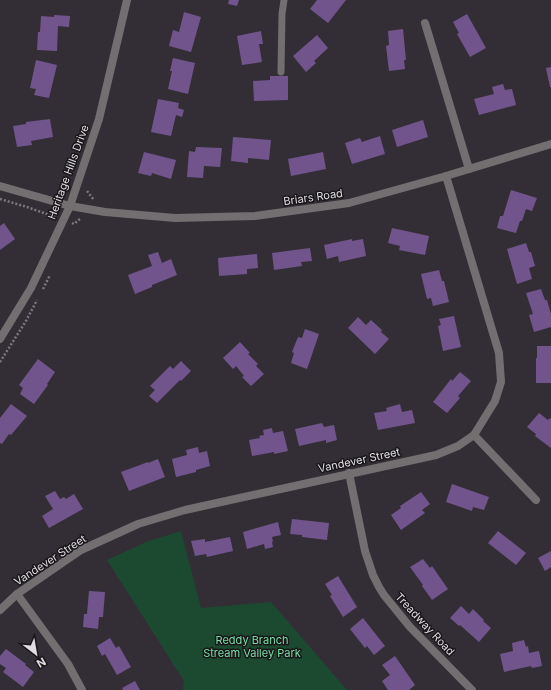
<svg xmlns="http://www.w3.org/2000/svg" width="551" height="690" viewBox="0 0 551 690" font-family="Inter,sans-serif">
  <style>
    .green { fill: #1c4a31 }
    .building { fill: #72548d }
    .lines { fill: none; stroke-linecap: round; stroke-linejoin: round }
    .path { stroke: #7d787f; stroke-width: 2.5; stroke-dasharray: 2 2; stroke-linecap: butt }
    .service { stroke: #736e6f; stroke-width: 7 }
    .minor { stroke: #736e6f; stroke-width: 8 }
    .labels { text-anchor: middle; stroke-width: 3; stroke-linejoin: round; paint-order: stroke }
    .street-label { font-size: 11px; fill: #dfdce1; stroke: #19171a }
    .park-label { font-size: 11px; fill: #78dca4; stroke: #19171a }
  </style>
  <rect width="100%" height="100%" fill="#332e35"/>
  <polygon class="green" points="181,531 201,608 271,602 347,690 183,690 184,681 107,560 146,542"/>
  <g class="building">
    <polygon points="229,0 239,0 237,6 228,4"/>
    <polygon points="317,0 346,0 328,23 310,9"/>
    <polygon points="184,12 201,17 191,52 169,46 173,30 179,32"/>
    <polygon points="467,14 486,48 470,57 457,34 459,33 453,22"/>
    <polygon points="54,15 70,16 69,27 58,26 57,51 37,50 38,32 40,32 41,16 54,17"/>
    <polygon points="403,29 406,60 404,60 405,69 389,71 386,46 389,45 388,31"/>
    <polygon points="261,31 263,44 259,44 262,62 242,65 237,36"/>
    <polygon points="317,35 328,48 314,61 316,63 306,72 293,56"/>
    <polygon points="173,58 195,63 188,94 168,89 172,71 170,71"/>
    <polygon points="36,60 57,65 49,98 34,95 36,89 30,88"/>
    <polygon points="551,67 551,87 550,87 546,68"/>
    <polygon points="270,76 288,76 288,100 254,101 253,81 270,80"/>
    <polygon points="503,84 505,90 512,89 516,105 479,115 474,99 494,94 492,87"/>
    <polygon points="158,99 179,103 178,108 184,110 182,117 176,115 171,136 151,132"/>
    <polygon points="50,119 53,137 31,141 32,145 17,147 13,126 26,124 26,122"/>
    <polygon points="423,120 428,137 397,147 392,130"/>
    <polygon points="380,136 385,154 352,164 345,143 360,138 362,142"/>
    <polygon points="233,137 271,140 269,160 248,158 248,163 231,161"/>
    <polygon points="196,147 222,148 220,167 204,166 203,178 187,177 189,151 195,152"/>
    <polygon points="144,152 176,160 171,179 152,173 151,176 138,173"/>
    <polygon points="323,152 326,169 291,176 288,159"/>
    <polygon points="511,190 537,198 532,211 526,209 522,221 520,221 516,233 497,228 500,216 503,216"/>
    <polygon points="4,223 15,239 0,250 0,226"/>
    <polygon points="392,228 429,236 425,255 399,250 400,246 388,243"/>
    <polygon points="352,239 352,241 363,239 366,256 339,262 338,256 327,259 324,245"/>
    <polygon points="526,243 529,252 531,252 535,266 529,268 532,279 517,284 507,249"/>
    <polygon points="310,248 312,261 301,262 302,266 274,270 272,253"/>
    <polygon points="158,252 162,263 171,259 177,275 152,285 152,287 135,294 128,275 152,266 148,255"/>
    <polygon points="257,254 258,268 247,269 247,274 219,276 218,258"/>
    <polygon points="439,270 442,281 444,281 449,302 433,306 431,298 427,299 421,274"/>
    <polygon points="541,289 545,300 547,300 551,314 551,327 534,332 529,315 533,314 526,293"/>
    <polygon points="454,316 461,347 443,351 438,326 441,325 439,319"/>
    <polygon points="358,317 366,325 371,320 382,330 381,332 389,339 375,354 348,328"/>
    <polygon points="305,329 319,334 307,369 291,363 294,353 292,352 298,337 302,338"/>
    <polygon points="240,342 250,353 248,354 258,364 256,366 264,374 251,386 242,377 244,376 236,366 233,369 223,358"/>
    <polygon points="537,346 551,346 551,383 536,383 536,358 537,358"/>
    <polygon points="38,359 55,372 47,384 48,385 34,404 20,394 23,388 19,385"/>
    <polygon points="181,361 191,371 181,381 180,380 157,403 149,396 155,390 150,386 170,366 173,369"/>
    <polygon points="460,372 471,381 458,396 460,398 447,413 433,402 451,379 452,381"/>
    <polygon points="11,404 27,416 11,435 9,434 2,444 0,443 0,418"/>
    <polygon points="400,404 402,412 412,410 415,423 378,430 374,413 387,411 386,408"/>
    <polygon points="539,413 548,420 550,418 551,419 551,448 535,436 536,434 527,427"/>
    <polygon points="322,423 324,427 334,425 337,440 326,443 326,440 299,446 295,429"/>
    <polygon points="272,428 273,433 283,431 288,451 274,454 274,452 252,456 249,440 260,438 259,436 264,435 263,430"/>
    <polygon points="198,447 199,453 207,451 210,466 196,470 196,472 176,477 172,459 187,455 186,450"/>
    <polygon points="158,459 165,477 129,491 121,472 148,462 148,463"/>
    <polygon points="452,484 489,497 484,510 473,507 472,511 446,502"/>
    <polygon points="55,491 60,499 64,497 66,499 74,494 83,509 49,528 42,516 53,509 45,496"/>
    <polygon points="421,492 430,504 422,510 425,513 401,530 391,515 401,508 400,506"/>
    <polygon points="292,519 329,523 327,540 302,537 302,535 290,534"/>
    <polygon points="278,522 281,535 272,537 273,541 272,542 273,547 265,549 264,544 247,549 243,532"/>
    <polygon points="498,531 526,553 516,565 488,543"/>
    <polygon points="230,537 233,551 207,557 206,554 195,556 191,541 205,539 205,542"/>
    <polygon points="551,551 551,567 545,571 538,558"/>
    <polygon points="423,559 430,568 432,566 448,589 432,600 422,586 423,585 410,567"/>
    <polygon points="338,576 357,607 343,617 330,596 332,595 325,584"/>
    <polygon points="89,591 105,592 103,617 99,617 98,629 83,627 84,614 87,614"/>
    <polygon points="461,606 469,614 473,609 484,620 483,621 491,628 479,642 460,625 459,626 450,618"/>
    <polygon points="363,618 385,646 374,655 367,646 365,648 350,629"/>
    <polygon points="110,638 116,648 119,646 131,667 117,675 105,654 102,656 97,646"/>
    <polygon points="524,640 526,647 528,646 529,653 539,651 542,666 532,668 531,666 504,672 500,654 513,651 512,643"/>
    <polygon points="6,649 26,664 25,665 34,672 23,687 3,672 6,668 0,664 0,656"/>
    <polygon points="395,656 415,685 409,690 388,690 382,681 390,675 382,665"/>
    <polygon points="135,681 140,690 123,690 122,688"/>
  </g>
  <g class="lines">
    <g class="path">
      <polyline points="87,191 94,200"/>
      <polyline points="0,199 27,207 55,217"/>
      <polyline points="72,223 74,224 81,218"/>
      <polyline points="43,289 50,275"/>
      <polyline points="0,362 26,321 37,300"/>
    </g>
    <polyline class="service" points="281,72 282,14 284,0"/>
    <g class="minor">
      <polyline points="425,23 469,169"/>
      <polyline points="0,186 70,206 105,212 175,218 255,216 349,203 446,176 551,144"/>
      <polyline points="0,339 31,288 70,206 99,119 127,0"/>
      <polyline points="474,435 536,500"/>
      <polyline points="349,473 365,551 373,575 379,587 384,595 410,627 472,690"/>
      <polyline points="17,594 68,664 82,690"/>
      <polyline points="0,610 17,594 81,550 138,524 185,510 436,455 458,446 474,435 495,401 501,382 499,353 446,176"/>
    </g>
  </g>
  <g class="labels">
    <g class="street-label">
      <text transform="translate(68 172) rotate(-70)" y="4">Heritage Hills Drive</text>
      <text transform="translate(313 197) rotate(-8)" y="4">Briars Road</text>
      <text transform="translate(359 460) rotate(-12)" y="4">Vandever Street</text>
      <text transform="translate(50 560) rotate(-33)" y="4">Vandever Street</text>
      <text transform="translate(425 624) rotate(47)" y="4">Treadway Road</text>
    </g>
    <g class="park-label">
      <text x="252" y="644">Reddy Branch<tspan x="252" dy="13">Stream Valley Park</tspan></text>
    </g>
  </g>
  <g transform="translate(36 654) rotate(149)" stroke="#19171a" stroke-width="3" paint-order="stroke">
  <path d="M0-3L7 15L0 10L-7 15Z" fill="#dfdce1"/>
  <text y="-6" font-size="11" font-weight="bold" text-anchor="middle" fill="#dfdce1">N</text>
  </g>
</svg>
